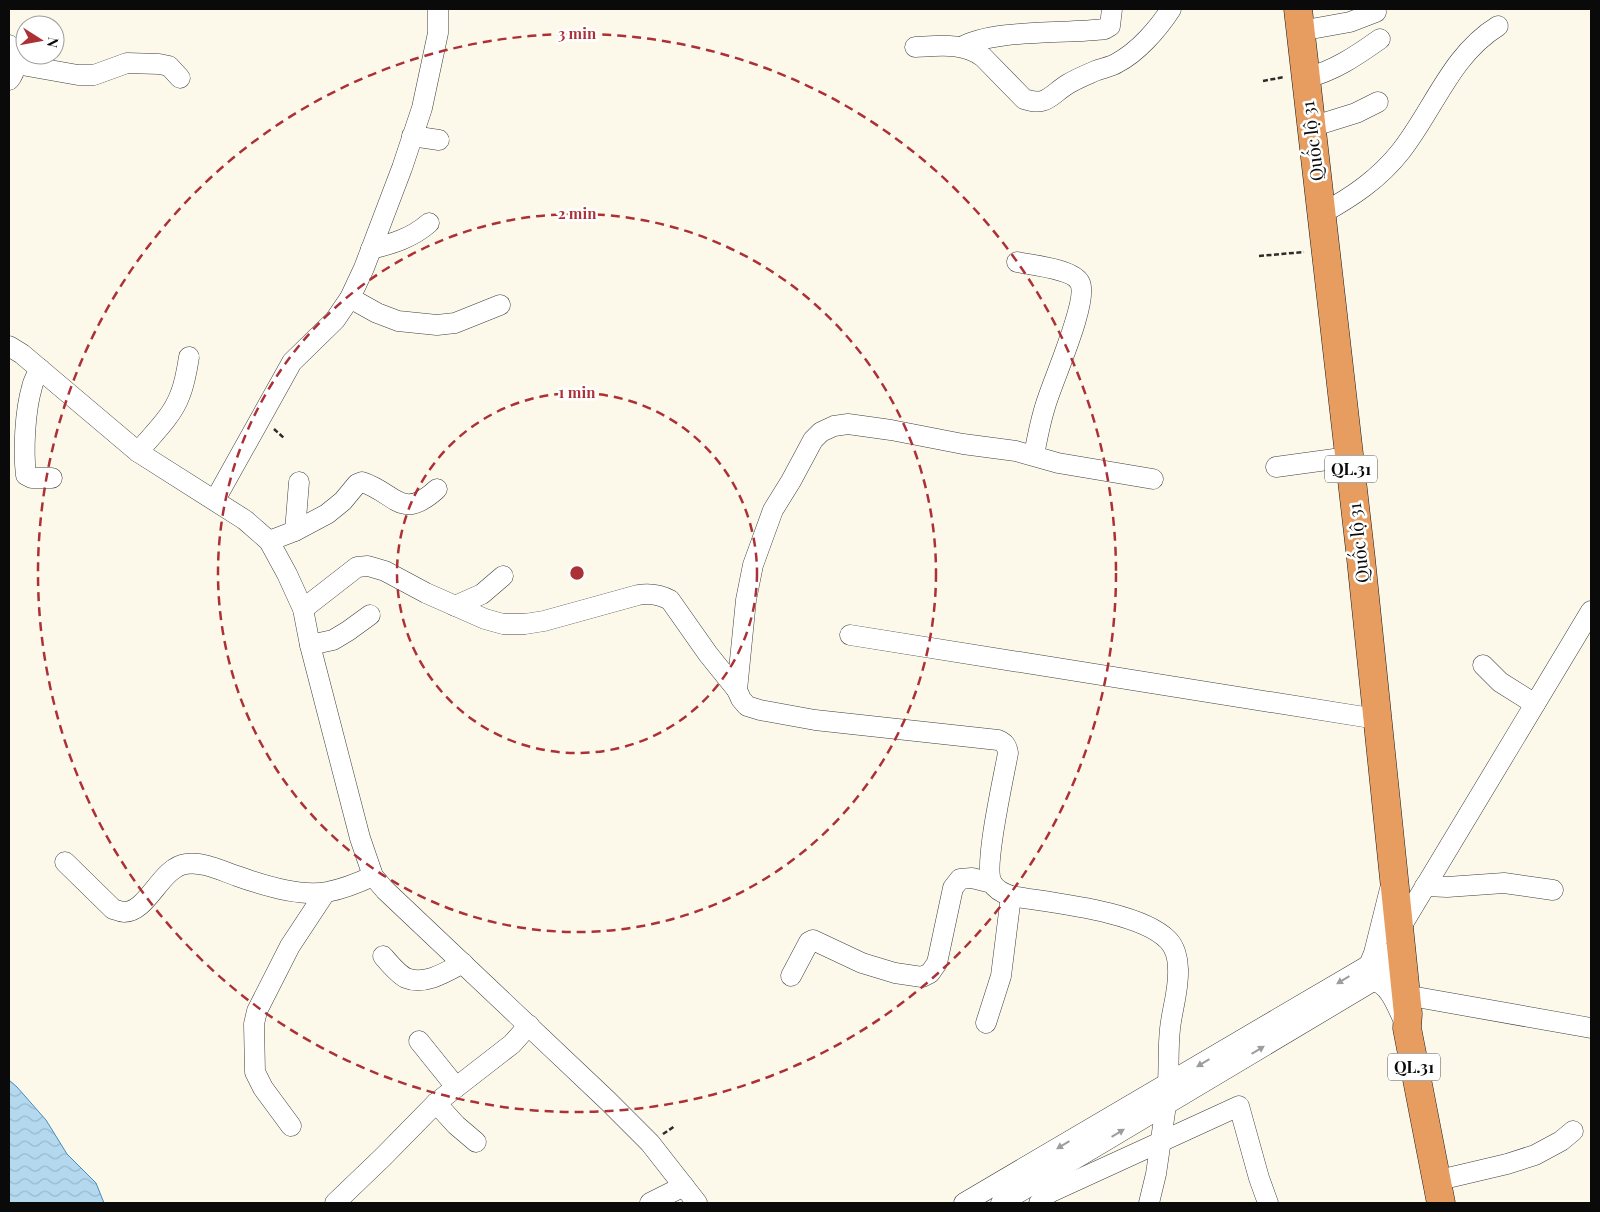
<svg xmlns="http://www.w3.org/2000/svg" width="1600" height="1212" viewBox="0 0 1600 1212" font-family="'Playfair Display',serif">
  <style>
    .water { fill: url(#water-waves); stroke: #428dbf }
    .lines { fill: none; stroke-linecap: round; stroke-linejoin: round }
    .minor-casing { stroke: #3d3d3d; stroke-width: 21 }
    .highway-casing { stroke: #1b1b1b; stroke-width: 29 }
    .path { stroke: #2c2c2c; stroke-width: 2.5; stroke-dasharray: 5 2.5; stroke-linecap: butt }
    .minor { stroke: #fff; stroke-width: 20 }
    .highway { stroke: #e69d5f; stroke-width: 28 }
    .oneway { fill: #9d9d9d }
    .ring { fill: none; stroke: #ac3137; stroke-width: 2.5; stroke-dasharray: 9 6 }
    .labels { text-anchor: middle; stroke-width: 5; stroke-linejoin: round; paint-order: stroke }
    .shield { fill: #fff; stroke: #545454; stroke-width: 1 }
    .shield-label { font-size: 16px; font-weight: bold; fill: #0a0a0a }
    .street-label { font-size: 18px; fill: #0a0a0a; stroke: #fff }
    .centre { fill: #ac3137; stroke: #fff; stroke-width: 2.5 }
    .ring-label { font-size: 15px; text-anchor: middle; font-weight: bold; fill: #ac3137; stroke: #fff; stroke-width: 5; stroke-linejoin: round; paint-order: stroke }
  </style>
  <defs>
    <pattern id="water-waves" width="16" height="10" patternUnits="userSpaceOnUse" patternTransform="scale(1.25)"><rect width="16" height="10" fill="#b4d9ef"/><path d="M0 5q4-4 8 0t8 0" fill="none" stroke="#99b9cc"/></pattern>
  </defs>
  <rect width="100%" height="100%" fill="#fdf9ea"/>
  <polygon class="water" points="9,1080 17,1087 46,1120 67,1154 96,1183 104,1203 9,1203"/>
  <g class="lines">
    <defs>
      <g id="minor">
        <polyline points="1300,31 1350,22 1376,12"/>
        <path d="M9 45C14 58 19 68 9 80"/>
        <path d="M915 47C939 46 962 42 983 57L1024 99C1047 107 1050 95 1068 84 1076 79 1086 75 1095 71 1102 68 1111 67 1117 63 1138 52 1158 29 1171 9"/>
        <path d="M962 47C992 29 1068 34 1105 29L1110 26 1112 9"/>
        <polyline points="16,64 78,75 94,75 127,63 159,64 169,66 180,78"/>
        <path d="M1306 78C1334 71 1356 56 1380 39"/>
        <polyline points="1311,127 1356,113 1378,102"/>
        <polyline points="412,136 439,140"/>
        <path d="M1321 214C1352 197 1379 179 1401 151 1434 109 1451 55 1498 26"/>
        <path d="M371 249C392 244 412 238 429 223"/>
        <path d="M1017 262C1031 265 1074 269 1080 283 1089 302 1051 384 1045 407 1040 423 1037 439 1034 455"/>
        <polyline points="350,298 377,313 398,321 437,325 455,323 500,305"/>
        <polyline points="9,346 22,354 138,452 245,520 269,541 287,574 303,609 310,645 360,838 373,876 385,890 608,1101 650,1143 697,1203"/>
        <path d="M40 369C37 375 33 381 32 387 25 411 23 450 26 475L32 478H52"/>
        <path d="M138 452C152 435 172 417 180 395 185 383 187 370 189 357"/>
        <polyline points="1276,467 1349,457"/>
        <path d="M1153 479 1058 463 1016 451 963 444 891 430 848 424 834 426 821 432 813 440 791 481 773 510 753 565 746 600 737 690 741 699 747 706 760 710 815 720 998 740C1005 743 1007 746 1008 753 1004 776 983 867 992 883 996 890 1005 894 1011 896 1052 903 1140 911 1168 940 1175 947 1178 959 1178 969 1179 990 1172 1009 1170 1029 1168 1047 1169 1065 1168 1083"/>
        <polyline points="215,500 292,362 335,320 350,298 364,268 402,168 422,108 438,33 438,9"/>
        <polyline points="295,531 299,482"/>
        <path d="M269 541 295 531 327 514 343 501 357 484 362 482C396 493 401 522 437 489"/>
        <polyline points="455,606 482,594 503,576"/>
        <path d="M303 609 357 567 368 566 385 571 426 593 485 619 503 624H525L544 621 638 595C650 593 659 594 670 600L708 654 737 690"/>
        <polyline points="850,635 1377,719"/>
        <polyline points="310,645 333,640 348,631 370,615"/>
        <polyline points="1483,665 1500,682 1535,704"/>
        <path d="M65 862 113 909C117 910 121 912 124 912 148 912 161 867 186 864 202 861 222 871 237 876 262 885 301 897 327 892 343 889 358 883 373 876"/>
        <polyline points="1425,886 1447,887 1504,883 1553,890"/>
        <polyline points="1399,930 1591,611"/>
        <path d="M383 956C389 963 398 974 406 978 425 986 448 971 463 963"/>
        <polyline points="1369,965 1374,953 1390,889"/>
        <polyline points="791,976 809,942 813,940 862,963 895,973 922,977 930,973 937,963 953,888 960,879 972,878 992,883"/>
        <path d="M1373 981C1390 984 1397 1007 1404 1021"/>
        <polyline points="1405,995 1591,1028"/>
        <polyline points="986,1023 1001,976 1011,896"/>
        <polyline points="419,1041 456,1087"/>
        <polyline points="436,1103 456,1125 476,1142"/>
        <polyline points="291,1126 263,1088 255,1072 254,1024 257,1011 290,946 325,893"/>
        <polyline points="1435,1181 1507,1164 1535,1155 1561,1141 1573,1131"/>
        <polyline points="335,1203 383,1157 436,1103 512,1044 529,1025"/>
        <polyline points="650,1203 684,1186"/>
        <polyline points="964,1203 1369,965 1400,948"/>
        <polyline points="1001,1203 1373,981 1402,966"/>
        <polyline points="1039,1203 1049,1193 1239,1106 1259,1178 1268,1203"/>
        <polyline points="1149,1203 1156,1174 1166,1105"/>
      </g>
      <polyline id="highway" points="1298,9 1361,559 1408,1014 1407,1028 1441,1203"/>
    </defs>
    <use href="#minor" class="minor-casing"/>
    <use href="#highway" class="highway-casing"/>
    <g class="path">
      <polyline points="1263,81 1284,77"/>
      <polyline points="1259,256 1304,252"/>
      <polyline points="274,429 285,439"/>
      <polyline points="663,1134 675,1126"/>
    </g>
    <use href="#minor" class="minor"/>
    <use href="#highway" class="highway"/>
  </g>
  <defs><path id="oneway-solid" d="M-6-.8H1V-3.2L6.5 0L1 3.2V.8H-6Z" transform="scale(1.25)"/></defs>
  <g class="oneway">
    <use href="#oneway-solid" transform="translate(1343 980) rotate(149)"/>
    <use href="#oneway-solid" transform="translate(1258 1050) rotate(-31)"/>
    <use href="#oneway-solid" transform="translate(1203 1063) rotate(149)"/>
    <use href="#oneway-solid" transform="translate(1118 1133) rotate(-31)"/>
    <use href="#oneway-solid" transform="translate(1063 1145) rotate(149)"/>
  </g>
  <g class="ring">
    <circle cx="577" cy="573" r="180"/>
    <circle cx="577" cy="573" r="359"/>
    <circle cx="577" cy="573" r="539"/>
  </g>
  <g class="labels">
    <g class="shield">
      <rect x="1325" y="455.5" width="52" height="27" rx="4"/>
      <rect x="1388" y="1053.5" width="52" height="27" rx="4"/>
    </g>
    <g class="shield-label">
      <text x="1351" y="475">QL.31</text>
      <text x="1414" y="1073">QL.31</text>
    </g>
    <g class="street-label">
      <text transform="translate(1313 141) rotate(-97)" y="6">Quốc lộ 31</text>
      <text transform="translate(1359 543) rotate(-96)" y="6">Quốc lộ 31</text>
    </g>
  </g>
  <circle cx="577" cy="573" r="8" class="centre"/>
  <g class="ring-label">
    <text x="577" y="39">3 min</text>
    <text x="577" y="219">2 min</text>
    <text x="577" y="398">1 min</text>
  </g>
  <rect width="1600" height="1212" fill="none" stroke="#0a0a0a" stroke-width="20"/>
  <g transform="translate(40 40) rotate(101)"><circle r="24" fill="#ffffff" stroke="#9d9d9d"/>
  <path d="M0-4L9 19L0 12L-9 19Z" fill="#ac3137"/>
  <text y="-8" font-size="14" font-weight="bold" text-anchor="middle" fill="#0a0a0a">N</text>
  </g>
</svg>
